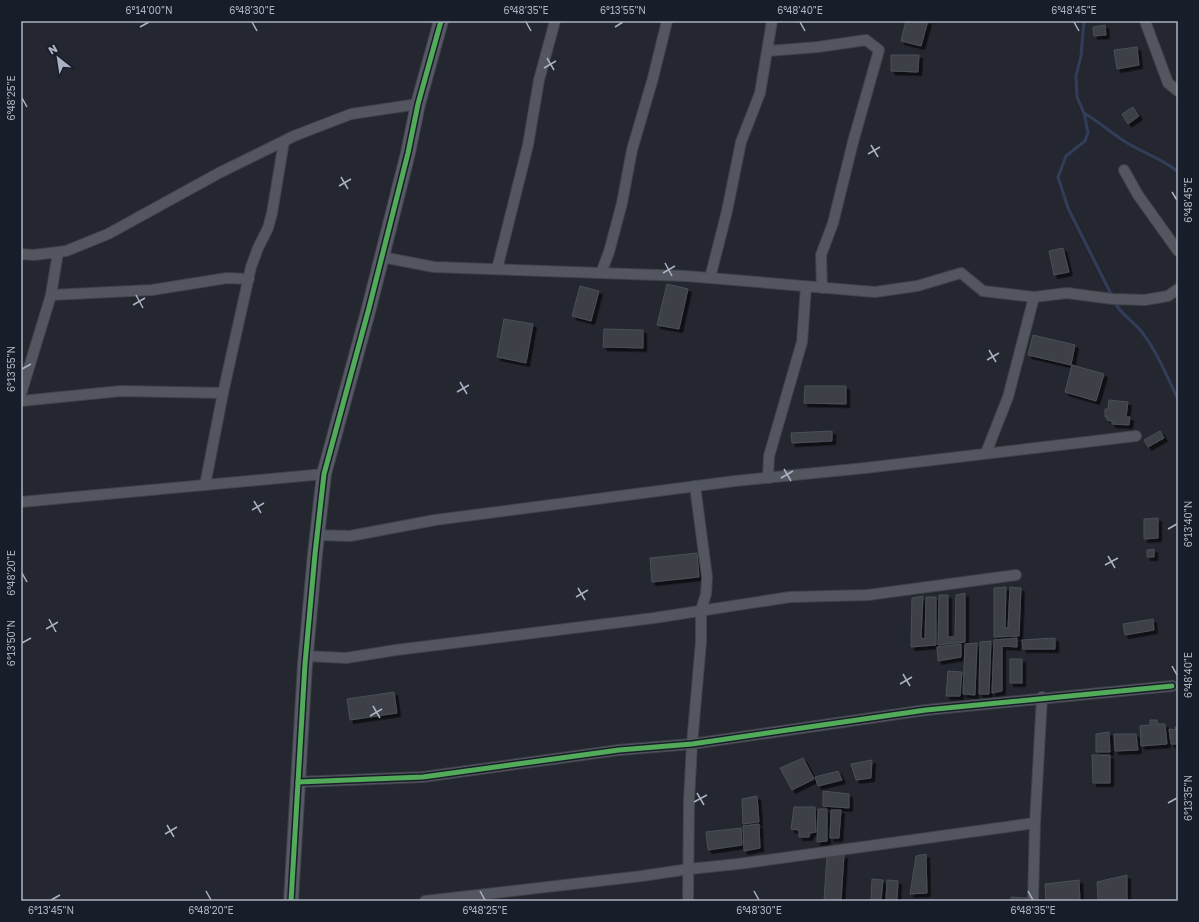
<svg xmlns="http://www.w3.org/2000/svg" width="1199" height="922" viewBox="0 0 1199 922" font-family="'Golos Text',sans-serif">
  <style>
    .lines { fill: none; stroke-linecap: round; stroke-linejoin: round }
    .stream { stroke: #313d59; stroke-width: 3 }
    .building { fill: #3c3f47; stroke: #4b4f58; filter: url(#shadow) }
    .street-casing { stroke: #404249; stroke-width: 12 }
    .secondary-casing { stroke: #404249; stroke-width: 16 }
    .street { stroke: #53565f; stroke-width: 10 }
    .secondary { stroke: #575a64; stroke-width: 14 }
    .cycleway-casing { stroke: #181d2a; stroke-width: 8 }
    .cycleway { stroke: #51ab58; stroke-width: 5 }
    .ticks { fill: none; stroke: #acb2c3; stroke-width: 1.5 }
    .neatline { fill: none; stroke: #acb2c3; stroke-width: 1.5 }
    .ticks-label { font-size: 10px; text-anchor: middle; fill: #acb2c3 }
  </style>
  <defs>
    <filter id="shadow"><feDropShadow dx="3.5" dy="3.5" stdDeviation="0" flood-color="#0009"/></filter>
  </defs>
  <rect width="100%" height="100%" fill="#242730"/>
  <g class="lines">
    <g class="stream">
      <polyline points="1084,21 1081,56 1076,76 1077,97 1084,113 1088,132 1085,141 1066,156 1058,177 1068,208 1112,296"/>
      <path d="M1084 113C1098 121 1110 132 1124 141 1142 153 1162 158 1178 172"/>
      <path d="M1114 301C1120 314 1132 320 1141 331 1157 351 1167 377 1178 399"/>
    </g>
  </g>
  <g class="building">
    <polygon points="906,21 928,21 921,46 901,41"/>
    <polygon points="1105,25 1106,35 1094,36 1093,27"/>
    <polygon points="1137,47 1139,65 1117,69 1114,50"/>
    <polygon points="891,55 919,55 918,72 891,71"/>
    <polygon points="1133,107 1139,116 1128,124 1122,114"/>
    <polygon points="1063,248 1069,272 1054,275 1049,251"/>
    <polygon points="667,284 688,289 679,329 657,325"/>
    <polygon points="580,286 599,291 591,321 572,316"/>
    <polygon points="504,319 533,324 526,363 497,357"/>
    <polygon points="604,329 643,330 643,348 603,347"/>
    <polygon points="1033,335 1075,345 1071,365 1028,355"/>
    <polygon points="1072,365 1104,374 1096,401 1065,392"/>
    <polygon points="805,386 846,386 846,404 804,403"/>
    <polygon points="1109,400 1128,402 1126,417 1130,417 1129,425 1112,424 1112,421 1107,420 1107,417 1105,417 1105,409 1108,409"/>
    <polygon points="832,431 832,441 792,443 791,433"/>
    <polygon points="1160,431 1164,438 1148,447 1144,440"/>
    <polygon points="1158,518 1158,538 1144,539 1144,519"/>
    <polygon points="1154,549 1154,557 1147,557 1147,550"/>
    <polygon points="697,553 699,577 652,582 650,558"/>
    <polygon points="1006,587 1005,628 1008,628 1010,587 1021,588 1019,636 994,637 994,588"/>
    <polygon points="965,593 965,642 938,645 939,595 948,595 948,637 955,637 956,595"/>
    <polygon points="923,596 921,638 925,639 926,597 936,597 936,645 911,647 912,598"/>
    <polygon points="1153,619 1154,630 1125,635 1123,624"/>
    <polygon points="1017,638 1017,647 1002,646 1002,691 992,693 994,640"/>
    <polygon points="1055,638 1055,649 1023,649 1022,640"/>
    <polygon points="991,641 989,694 979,694 980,642"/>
    <polygon points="977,643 975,695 963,694 965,644"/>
    <polygon points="961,644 961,657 938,661 937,647"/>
    <rect x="1010" y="659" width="12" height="24"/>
    <polygon points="948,671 962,672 960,696 946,696"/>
    <polygon points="394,692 397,713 350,720 347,699"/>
    <polygon points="1150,720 1157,720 1158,724 1165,724 1167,744 1141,746 1140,726 1150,725"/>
    <polygon points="1175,727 1178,727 1178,744 1171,744 1169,729 1176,730"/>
    <polygon points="1109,732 1110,752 1096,752 1096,734"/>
    <polygon points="1114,734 1136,734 1138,750 1115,751"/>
    <polygon points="1092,755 1110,755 1110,783 1093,783"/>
    <polygon points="803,758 814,779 792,790 780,768"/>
    <polygon points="872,760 871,778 856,780 851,764"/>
    <polygon points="838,771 842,780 818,786 815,777"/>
    <polygon points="823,791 849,794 849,808 823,806"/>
    <polygon points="757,796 759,822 743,824 742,799"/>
    <polygon points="794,807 815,807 816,832 810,833 809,837 799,837 799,830 791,829"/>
    <polygon points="818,809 827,809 827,841 817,842"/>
    <polygon points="831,810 841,810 839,838 830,838"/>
    <polygon points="759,824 760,848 744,851 743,826"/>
    <polygon points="741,828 742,845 708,850 706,832"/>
    <polygon points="926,854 927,893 910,894 916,856"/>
    <polygon points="827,855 844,855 841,901 824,901"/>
    <polygon points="1127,875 1127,901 1098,901 1097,882"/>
    <polygon points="872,879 883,880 881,900 886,901 887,880 898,881 897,901 871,901"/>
    <polygon points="1079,880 1080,901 1046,901 1045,884"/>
    <polygon points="1011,897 1027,898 1028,901 1011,901"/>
  </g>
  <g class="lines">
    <defs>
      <g id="street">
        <polyline points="1145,21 1168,83 1178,91"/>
        <polyline points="768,51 818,47 866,40 879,50 853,142 833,223 821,255 822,288"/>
        <polyline points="1124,170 1138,195 1178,251"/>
        <polyline points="21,254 34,255 66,251 108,234 219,173 294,136 351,114 418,104"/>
        <polyline points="382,257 434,267 686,276 875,292 917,286 961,273 983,291 1034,297 1067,293 1113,299 1145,300 1168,296 1178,289"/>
        <polyline points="497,269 528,145 539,80 555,21"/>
        <polyline points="601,273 609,252 622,203 632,150 653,78 667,21"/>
        <polyline points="710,278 727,211 741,142 760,93 772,21"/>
        <polyline points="51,295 152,290 227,278 249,279"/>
        <polyline points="21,394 51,295 58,252"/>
        <polyline points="21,401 121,391 223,393"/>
        <polyline points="986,453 1008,397 1034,297"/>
        <polyline points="768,478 769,456 802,342 806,287"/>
        <polyline points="205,485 223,393 251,267 258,248 268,228 272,213 284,141"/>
        <polyline points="21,502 324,474"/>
        <polyline points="317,535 350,536 435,520 735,481 865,468 1136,436"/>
        <polyline points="306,656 346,658 396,650 654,618 790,597 868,595 1016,575"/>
        <polyline points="298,782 423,777 619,750 692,744 926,710 1172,686"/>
        <polyline points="425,901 642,876 689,869 738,864 1035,823"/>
        <polyline points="688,901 689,801 692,744 701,642 701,610 706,594 707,577 695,486"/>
        <polyline points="1033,901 1035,823 1042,697"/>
      </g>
      <polyline id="secondary" points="291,901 305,664 315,554 324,474 369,308 408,153 418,104 441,21"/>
    </defs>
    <use href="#street" class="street-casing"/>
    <use href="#secondary" class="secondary-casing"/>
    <use href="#street" class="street"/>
    <use href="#secondary" class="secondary"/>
    <defs>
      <g id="cycleway">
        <polyline points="298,782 423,777 619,750 692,744 926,710 1172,686"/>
        <polyline points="291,901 305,664 315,554 324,474 369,308 408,153 418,104 441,21"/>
      </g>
    </defs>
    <use href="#cycleway" class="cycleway-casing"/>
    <use href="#cycleway" class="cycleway"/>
  </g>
  <path class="ticks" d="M252 22 257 31M526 22 531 31M800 22 805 31M1074 22 1079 31M140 27 149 22M615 27 623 22M547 58 554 70M544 68 556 61M22 98 27 107M871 145 878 157M868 154 880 147M341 177 348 189M339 186 351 179M1172 192 1177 200M665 263 672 276M663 273 675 266M136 295 143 308M133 305 145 298M989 350 996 362M987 360 999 353M22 369 31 364M460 382 467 394M457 392 469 385M784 469 791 481M781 478 793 471M254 501 261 513M252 510 264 503M1168 529 1177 524M1108 556 1115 568M1105 565 1118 558M22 573 27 582M578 588 585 600M576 597 588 590M49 619 56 632M46 629 58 622M22 643 31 638M1172 666 1177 675M903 674 910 686M900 684 912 677M373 706 380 718M370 716 382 709M697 793 704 805M694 802 707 795M1168 803 1177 798M167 825 174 837M165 834 177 827M206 891 211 900M480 891 485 900M754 891 759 900M1028 891 1033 900M51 900 60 895"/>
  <rect width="1199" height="922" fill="none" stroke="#181d2a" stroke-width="44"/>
  <g transform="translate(58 58) rotate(330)" stroke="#181d2a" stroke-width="3" paint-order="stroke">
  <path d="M0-3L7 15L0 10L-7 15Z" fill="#acb2c3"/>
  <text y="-6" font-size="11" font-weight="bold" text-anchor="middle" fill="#acb2c3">N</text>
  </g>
  <rect x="22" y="22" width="1155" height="878" class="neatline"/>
  <g class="ticks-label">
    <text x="149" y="14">6°14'00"N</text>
    <text x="252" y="14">6°48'30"E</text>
    <text x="526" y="14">6°48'35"E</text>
    <text x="623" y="14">6°13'55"N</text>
    <text x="800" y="14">6°48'40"E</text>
    <text x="1074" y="14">6°48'45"E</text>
    <text transform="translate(11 98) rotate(-90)" y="4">6°48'25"E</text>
    <text transform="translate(1188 200) rotate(-90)" y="4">6°48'45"E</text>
    <text transform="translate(11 369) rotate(-90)" y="4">6°13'55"N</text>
    <text transform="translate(1188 524) rotate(-90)" y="4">6°13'40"N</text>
    <text transform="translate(11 573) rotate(-90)" y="4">6°48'20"E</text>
    <text transform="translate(11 643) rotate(-90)" y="4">6°13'50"N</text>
    <text transform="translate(1188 675) rotate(-90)" y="4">6°48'40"E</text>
    <text transform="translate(1188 798) rotate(-90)" y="4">6°13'35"N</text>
    <text x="51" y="914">6°13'45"N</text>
    <text x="211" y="914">6°48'20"E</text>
    <text x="485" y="914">6°48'25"E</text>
    <text x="759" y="914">6°48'30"E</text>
    <text x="1033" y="914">6°48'35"E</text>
  </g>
</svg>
